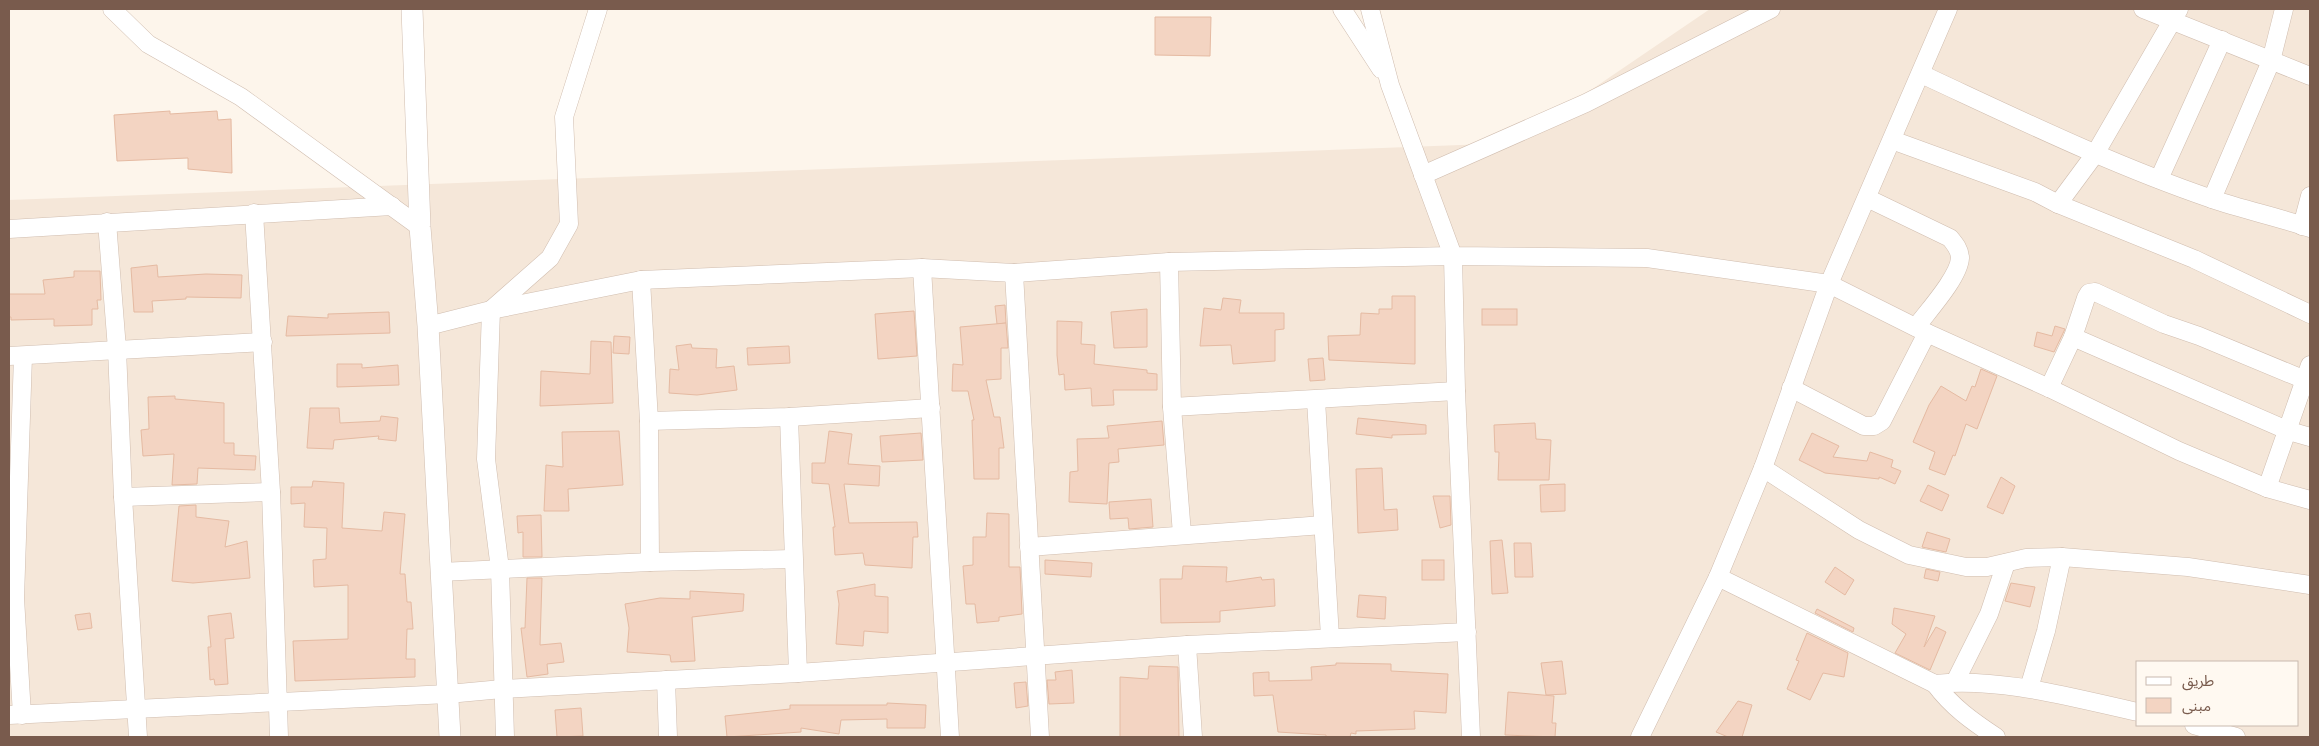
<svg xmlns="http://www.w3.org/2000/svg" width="2319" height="746" viewBox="0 0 2319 746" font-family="Arial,'Noto Sans Arabic',sans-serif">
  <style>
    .residential { fill: #f5e7d9; fill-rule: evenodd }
    .building { fill: #f3d4c2; stroke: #e5baa2 }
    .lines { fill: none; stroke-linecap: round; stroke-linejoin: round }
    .minor-casing { stroke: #d0bdaf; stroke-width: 19 }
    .tertiary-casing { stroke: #d0bdaf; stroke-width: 22 }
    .minor { stroke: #fff; stroke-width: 18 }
    .tertiary { stroke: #fff; stroke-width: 21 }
  </style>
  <rect width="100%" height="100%" fill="#fdf5eb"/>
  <path class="residential" d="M1710 9H2310V737H9V200L1513 143ZM2138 662H2298V725H2138Z"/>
  <g class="building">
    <polygon points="1155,17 1211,17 1210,56 1155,55"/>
    <polygon points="170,111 170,114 217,111 218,120 231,119 232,173 188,169 188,158 117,161 114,115"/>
    <polygon points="157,265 158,277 206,274 242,275 241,298 186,297 186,299 152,301 153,312 134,312 131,268"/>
    <polygon points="74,271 100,271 101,300 97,300 98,309 92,309 92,325 54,326 54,319 11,320 11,317 9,317 9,294 45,294 43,280 74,277"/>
    <polygon points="1392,296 1415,296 1415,364 1329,360 1328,336 1360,335 1361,313 1379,314 1379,309 1392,309"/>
    <polygon points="1223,298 1241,300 1239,313 1284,313 1284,329 1275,330 1275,361 1233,364 1231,345 1200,346 1204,308 1221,310"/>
    <polygon points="1005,305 1006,323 997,324 995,306"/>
    <polygon points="1147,309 1147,347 1114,348 1111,312"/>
    <rect x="1482" y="309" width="35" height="16"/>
    <polygon points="914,311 917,356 878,359 875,314"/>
    <polygon points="389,312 390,333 286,336 288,316 328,318 328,314"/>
    <polygon points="1057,321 1082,322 1081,344 1095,345 1094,364 1147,370 1147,373 1157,374 1157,390 1113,390 1114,405 1092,406 1091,388 1065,390 1064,374 1059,375 1057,355"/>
    <polygon points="1006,323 1008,348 1001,348 1001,379 986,380 994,417 1000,417 1004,448 999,448 999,479 974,479 972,420 974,420 968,391 952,391 953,364 963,365 960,327"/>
    <polygon points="2055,326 2065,329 2054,352 2034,346 2037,332 2052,336"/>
    <polygon points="614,336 630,337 629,354 613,353"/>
    <polygon points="591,341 611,342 613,403 540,406 541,371 590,374"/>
    <polygon points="691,344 692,348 717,349 716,368 734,366 737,390 697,395 669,393 670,369 679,370 676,346"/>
    <polygon points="789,346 790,363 748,365 747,348"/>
    <polygon points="1323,358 1325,380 1310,381 1308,359"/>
    <polygon points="337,364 362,364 362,368 398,365 399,385 337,387"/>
    <polygon points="1981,369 1997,376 1977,429 1966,424 1955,456 1953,455 1945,475 1929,469 1935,452 1913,442 1929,405 1941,386 1966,401 1972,386 1975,387"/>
    <polygon points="175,396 175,399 224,403 224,443 234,443 234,455 256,456 255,470 198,468 197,484 172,485 174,454 143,456 141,430 149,429 148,397"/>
    <polygon points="310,408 339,408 340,423 380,421 381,416 398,418 396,441 378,439 379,436 334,440 333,449 307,448"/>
    <polygon points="1358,418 1426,425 1426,434 1392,435 1392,438 1356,434"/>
    <polygon points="1162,421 1164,445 1118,449 1119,462 1109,463 1107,504 1069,502 1070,472 1078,471 1077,439 1109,438 1107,426"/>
    <polygon points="1535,423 1536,439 1551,440 1549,480 1498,480 1499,452 1495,452 1494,425"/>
    <polygon points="619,431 623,485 568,489 569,511 544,511 546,465 563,467 562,432"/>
    <polygon points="829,431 852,434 848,464 880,466 879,486 844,484 849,523 917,522 918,537 913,537 912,568 865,565 863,553 835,555 833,527 835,527 829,484 812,483 812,463 825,463"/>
    <polygon points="921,433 923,460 882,462 880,436"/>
    <polygon points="1812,433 1839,446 1833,457 1867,461 1870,452 1893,460 1891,467 1901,471 1895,484 1879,477 1879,479 1825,473 1799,460"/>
    <polygon points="1382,468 1384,510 1397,509 1398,530 1358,533 1356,469"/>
    <polygon points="2001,477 2015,486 2003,514 1987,507"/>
    <polygon points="313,481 344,483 342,528 382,531 384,512 405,514 400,574 405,574 407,602 411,602 413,629 407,629 406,659 415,659 415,677 295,681 293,641 348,639 348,585 314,587 313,560 326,559 327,528 304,527 305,503 291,504 291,487 312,487"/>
    <polygon points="1565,484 1565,511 1541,512 1540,485"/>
    <polygon points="1928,485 1949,495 1942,511 1920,501"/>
    <polygon points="1433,496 1450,496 1451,525 1440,528"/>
    <polygon points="1151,499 1153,527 1129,529 1128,518 1110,519 1109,502"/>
    <polygon points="196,505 196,517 229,521 225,547 247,541 250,578 193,583 172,581 179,506"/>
    <polygon points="987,513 1009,514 1009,567 1020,567 1022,614 999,617 999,621 977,623 975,604 966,604 963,566 973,565 973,537 986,537"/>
    <polygon points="541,515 542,557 523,557 523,532 518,533 517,516"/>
    <polygon points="1927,532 1950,539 1946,552 1922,547"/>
    <polygon points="1502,540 1508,593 1492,594 1490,541"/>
    <polygon points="1514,543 1531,543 1533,577 1515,577"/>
    <polygon points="1045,560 1092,563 1091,577 1045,574"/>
    <rect x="1422" y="560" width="22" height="20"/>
    <polygon points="1183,566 1227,567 1226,582 1261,577 1262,580 1274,579 1275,606 1220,611 1220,622 1161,623 1160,579 1182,579"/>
    <polygon points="1835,567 1854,580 1845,595 1825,582"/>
    <polygon points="1926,569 1940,572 1938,581 1924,578"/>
    <polygon points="527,578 542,578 540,645 561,643 564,662 547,664 548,674 527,677 521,628 525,628"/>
    <polygon points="2011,583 2035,587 2030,607 2005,601"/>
    <polygon points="875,584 875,596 888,597 888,633 864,631 863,646 836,644 839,604 837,591"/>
    <polygon points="690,591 744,594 743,611 692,617 695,661 671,662 670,655 627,652 629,628 625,604 660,598 690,599"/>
    <polygon points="1359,595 1386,597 1385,619 1357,617"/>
    <polygon points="1894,608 1935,616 1924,647 1936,627 1946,632 1930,670 1895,653 1906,634 1892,624"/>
    <polygon points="1817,609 1854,628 1853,632 1815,613"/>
    <polygon points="90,613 92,628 78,630 75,615"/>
    <polygon points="231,613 234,638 225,639 228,684 215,685 214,679 210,680 208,647 211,647 208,616"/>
    <polygon points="1807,633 1848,653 1844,677 1823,673 1810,700 1787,689 1799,661 1796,660"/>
    <polygon points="1562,661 1566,694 1546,695 1541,663"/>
    <polygon points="1336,663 1391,664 1391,671 1448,674 1446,713 1414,711 1415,729 1356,731 1356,734 1351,733 1350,737 1326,737 1326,735 1278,732 1273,695 1254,696 1253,673 1269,672 1269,681 1312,680 1311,667 1336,665"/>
    <polygon points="1149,666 1178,667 1179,737 1120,737 1120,677 1148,679"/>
    <polygon points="1072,670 1074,703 1049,704 1047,680 1056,680 1055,672"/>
    <polygon points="1026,682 1028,706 1016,708 1014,683"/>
    <polygon points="1508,692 1554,696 1552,723 1556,723 1555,737 1505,735"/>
    <polygon points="1738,701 1752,705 1742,737 1728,737 1716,732"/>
    <polygon points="887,703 926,705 925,728 887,728 887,719 841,720 839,734 801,728 801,732 727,737 725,716 790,709 790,705 887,705"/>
    <polygon points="581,708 583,736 557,737 555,710"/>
  </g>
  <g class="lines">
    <defs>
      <g id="minor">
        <polyline points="112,9 148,44 241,97 420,227"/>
        <polyline points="1342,9 1381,69"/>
        <polyline points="1370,9 1390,85 1453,256 1647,258 1829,284 1927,333 2049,388 2179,451 2267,488 2310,500"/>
        <polyline points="2143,9 2310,76"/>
        <path d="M1921 74C2016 118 2112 165 2212 199 2244 210 2278 217 2310 228"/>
        <polyline points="1892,140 2035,192 2058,204 2194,259 2310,314"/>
        <polyline points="1423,175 1586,103 1771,9"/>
        <polyline points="2159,179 2222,40"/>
        <path d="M1867 198 1950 238C1955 244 1960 250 1960 258 1959 277 1928 311 1916 327"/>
        <polyline points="2212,199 2271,61 2284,9"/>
        <polyline points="2058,204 2095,154 2179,9"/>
        <polyline points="254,213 271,492 279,737"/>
        <polyline points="107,222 117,349 123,497 138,737"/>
        <polyline points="2302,226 2310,196"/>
        <polyline points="9,229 392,206"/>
        <polyline points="1169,262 1172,407 1182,534"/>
        <polyline points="922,268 950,737"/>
        <polyline points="1014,273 1040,737"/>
        <polyline points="641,280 649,421 650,562"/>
        <polyline points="428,326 491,310 641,280 922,268 1014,273 1169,262 1453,256 1456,391 1471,737"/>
        <polyline points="2073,337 2289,431 2310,437"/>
        <polyline points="9,356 263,342"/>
        <polyline points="1791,388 1864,426 1874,426 1882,421 1927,333"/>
        <polyline points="2049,388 2073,337 2086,298 2089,293 2095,292 2164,324 2199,336 2310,382"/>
        <polyline points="1316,400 1330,637"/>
        <polyline points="1172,407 1456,391"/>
        <polyline points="789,417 798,673"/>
        <polyline points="649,421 789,417 931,408"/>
        <polyline points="1763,468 1859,530 1909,555 1966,567 1987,567 2026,558 2062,557 2188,567 2310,585"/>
        <polyline points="2267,488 2310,365"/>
        <polyline points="123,497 271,492"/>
        <polyline points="1029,547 1323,525"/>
        <polyline points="440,572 650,562 793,559"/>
        <path d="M1718 577 1935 684C2001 677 2073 698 2138 712"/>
        <polyline points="1187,645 1193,737"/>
        <polyline points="666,680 668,737"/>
        <polyline points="1955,682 1989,614 2006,563"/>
        <path d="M1935 684C1952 707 1972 721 1996 737"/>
        <polyline points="2029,688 2046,631 2062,557"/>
        <polyline points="9,715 448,694 502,689 798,673 1187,645 1467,632"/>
        <polyline points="22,715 15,598 23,356"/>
        <polyline points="2194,725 2236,737"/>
        <polyline points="505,737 500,569 486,459 491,310 550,258 569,224 564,117 598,9"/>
        <polyline points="1640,737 1718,577 1763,468 1829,284 1948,9"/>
      </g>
      <polyline id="tertiary" points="412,9 420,227 428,326 450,737"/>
    </defs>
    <use href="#minor" class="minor-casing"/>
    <use href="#tertiary" class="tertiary-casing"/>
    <use href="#minor" class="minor"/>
    <use href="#tertiary" class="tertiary"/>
  </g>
  <rect width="2319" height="746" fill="none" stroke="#795b4d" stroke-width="20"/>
  <rect x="2136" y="661" width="162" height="65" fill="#fff9f1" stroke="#c9baaf"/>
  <rect x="2146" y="677" width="25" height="8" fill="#ffffff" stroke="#c9baaf"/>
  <text x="2182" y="686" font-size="15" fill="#795b4d">طريق</text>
  <rect x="2146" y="698" width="25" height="15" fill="#f3d4c2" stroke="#c9baaf"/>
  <text x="2182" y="711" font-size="15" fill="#795b4d">مبنى</text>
</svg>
